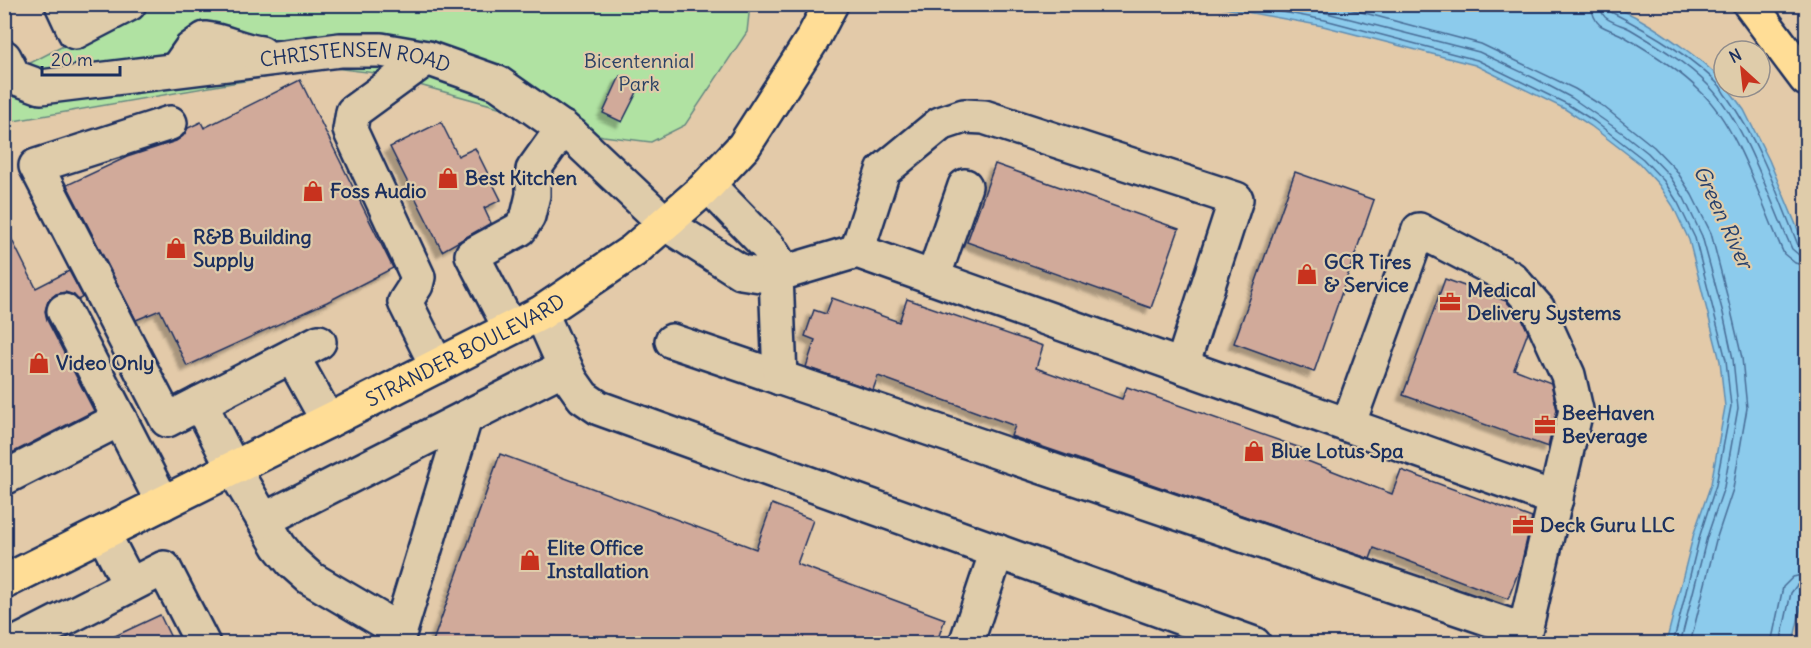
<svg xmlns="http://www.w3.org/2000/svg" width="1811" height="648" viewBox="0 0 1811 648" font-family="Delius,sans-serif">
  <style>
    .green { fill: #b0e2a2; stroke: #668880; stroke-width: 1.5 }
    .water { fill: #8ccbec; stroke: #5f8db3; stroke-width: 1.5 }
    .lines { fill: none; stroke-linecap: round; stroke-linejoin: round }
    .shore { stroke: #486d97; stroke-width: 1.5 }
    .building { fill: #d1aa9a; stroke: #1b2f5e; stroke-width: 1.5; filter: url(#shadow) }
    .minor-casing { stroke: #1b2f5e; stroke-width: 38 }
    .major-casing { stroke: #1b2f5e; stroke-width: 38 }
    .minor { stroke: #dfccaa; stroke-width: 33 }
    .major { stroke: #ffdd96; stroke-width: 33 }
    .labels { text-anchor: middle; stroke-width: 4.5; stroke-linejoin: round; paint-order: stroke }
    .park-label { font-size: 20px; fill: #2a4165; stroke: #dfccaa }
    .street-label { font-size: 20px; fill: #1b2f5e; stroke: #dfccaa }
    .poi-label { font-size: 20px; font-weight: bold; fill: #1b2f5e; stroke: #dfccaa; text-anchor: start }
    .water-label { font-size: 21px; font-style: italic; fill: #263f6c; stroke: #dfccaa }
  </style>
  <defs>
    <filter id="shadow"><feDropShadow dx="-5.5" dy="5.5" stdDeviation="1.5" flood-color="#0004"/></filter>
  </defs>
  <rect width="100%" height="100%" fill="#e3caa9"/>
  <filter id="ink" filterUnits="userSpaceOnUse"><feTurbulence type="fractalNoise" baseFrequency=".0167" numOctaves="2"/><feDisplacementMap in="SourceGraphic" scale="12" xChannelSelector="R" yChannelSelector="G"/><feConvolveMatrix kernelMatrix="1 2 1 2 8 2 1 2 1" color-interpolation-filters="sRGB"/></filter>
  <g filter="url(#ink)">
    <polygon class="green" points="143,5 750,5 747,32 685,125 651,142 603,136 376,73 325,67 8,122 5,116 5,76"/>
    <path class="water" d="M1208 5H1608C1617 8 1626 12 1634 16 1651 25 1721 70 1724 87H1727L1744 110 1769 160 1806 249V584L1793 643H1666L1694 533 1711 484 1725 407 1720 361 1689 240 1673 206 1659 185 1639 163 1591 126 1565 109 1475 65 1323 26Z"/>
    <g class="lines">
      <g class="shore">
        <polyline points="1241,4 1325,20 1477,60 1567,104 1594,121 1643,159 1664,181 1678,203 1695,238 1726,360 1731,406 1716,485 1700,535 1673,644"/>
        <polyline points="1282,4 1327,13 1479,52 1534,78 1572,98 1624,134 1648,153 1669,175 1684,198 1702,236 1723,313 1733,359 1738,408 1724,487 1707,537 1680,644"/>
        <polyline points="1331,4 1481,44 1575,89 1604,107 1654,147 1676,170 1692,195 1711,233 1731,311 1742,358 1747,408 1733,489 1716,540 1690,644"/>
        <path d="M1591 4C1592 13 1594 20 1600 25 1608 30 1617 32 1625 37 1651 52 1679 70 1700 91 1739 127 1762 206 1784 254L1795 263 1806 266"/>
        <path d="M1600 4C1601 9 1601 13 1605 17 1612 23 1622 25 1630 29 1657 45 1687 63 1709 86 1747 126 1769 199 1792 249L1799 255 1806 257"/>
        <path d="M1608 4 1611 12C1649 31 1690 55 1720 86 1722 89 1724 94 1727 97 1759 141 1778 195 1798 245L1802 249H1806"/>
        <polyline points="1771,644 1783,587 1793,577 1806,574"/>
        <polyline points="1780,644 1791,593 1797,585 1806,583"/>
      </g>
    </g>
    <g class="building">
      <polygon points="620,76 640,86 622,122 603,113"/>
      <polygon points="300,80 393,268 327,302 187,366 160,310 136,320 67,185 127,157 176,141 183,136 188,128 201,122 204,128"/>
      <polygon points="441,122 458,156 475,148 501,200 484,208 491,223 442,251 390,147"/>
      <polygon points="995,164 1179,229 1151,308 967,242"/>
      <polygon points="1295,172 1374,200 1314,372 1234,343"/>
      <polygon points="4,224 36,288 69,271 83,297 78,300 74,295 65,292 56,294 48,301 45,311 47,320 94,411 4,457"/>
      <polygon points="1445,279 1506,301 1522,319 1528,332 1514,369 1551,383 1557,410 1548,447 1403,395"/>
      <polygon points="832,298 899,322 907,299 1043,346 1036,368 1122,399 1127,387 1309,451 1305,460 1392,494 1401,470 1532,518 1521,565 1508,599 1374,548 1370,559 1011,436 1015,426 878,376 873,390 806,367 815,340 805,336 814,310 826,314"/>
      <polygon points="500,454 756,549 772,504 813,520 797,564 945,619 936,644 432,644"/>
      <polygon points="160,615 174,644 98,644"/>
    </g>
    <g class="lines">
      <defs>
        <g id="minor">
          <polyline points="62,4 75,32 129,4"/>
          <path id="s1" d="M4 57 14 77 41 87 340 50H381L427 58 498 83 572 135 666 224 741 272 760 275H776V259L769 248 708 185"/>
          <polyline points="427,58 353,112 350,130 418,277 416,285 405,302 437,366"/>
          <path d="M177 69 191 49 205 39C225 41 241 51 261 53"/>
          <polyline points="170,123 36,166 167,420 319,342"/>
          <polyline points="857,251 883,171 940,124 964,116 984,117 1236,199 1182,366"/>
          <polyline points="933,278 965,186"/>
          <polyline points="64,311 163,503"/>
          <polyline points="541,313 571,380 583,397 599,408 1254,644"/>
          <polyline points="510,328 472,255 520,229 528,216 533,195 533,170 563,128"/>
          <polyline points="672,341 1525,631 1576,410 1568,375 1538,309 1511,278 1419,230 1348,425"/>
          <polyline points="292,356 328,421"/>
          <polyline points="780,378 776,275 857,251 1556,499"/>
          <polyline points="200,403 233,468 279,546 292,562 310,578 400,631 465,418"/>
          <polyline points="4,478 120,419"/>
          <polyline points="264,520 565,367"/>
          <polyline points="103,533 130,585"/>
          <polyline points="15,644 164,568 203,644"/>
          <polyline points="966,644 997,551"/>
        </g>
        <g id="major">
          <polyline points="1750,4 1806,79"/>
          <path id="s2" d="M4 582 344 413 541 313 633 251 703 190 744 146 812 40 831 4"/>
        </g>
      </defs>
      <use href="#minor" class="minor-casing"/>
      <use href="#major" class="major-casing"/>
      <use href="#minor" class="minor"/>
      <use href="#major" class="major"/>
    </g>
  </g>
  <defs>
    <symbol id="shop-bare" viewBox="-9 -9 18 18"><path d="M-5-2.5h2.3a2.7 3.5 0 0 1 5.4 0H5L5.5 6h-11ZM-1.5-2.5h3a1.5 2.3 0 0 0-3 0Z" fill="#c8321e" stroke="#dfccaa" stroke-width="2.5" paint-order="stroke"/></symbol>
    <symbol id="office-bare" viewBox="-9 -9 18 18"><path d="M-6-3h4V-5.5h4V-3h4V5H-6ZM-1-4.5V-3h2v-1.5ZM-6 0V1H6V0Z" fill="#c8321e" stroke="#dfccaa" stroke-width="2.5" paint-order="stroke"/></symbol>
  </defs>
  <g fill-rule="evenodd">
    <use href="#shop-bare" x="433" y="163" width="30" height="30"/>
    <use href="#shop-bare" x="298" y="176" width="30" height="30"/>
    <use href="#shop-bare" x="161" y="233" width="30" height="30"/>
    <use href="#shop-bare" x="1292" y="259" width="30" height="30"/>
    <use href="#office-bare" x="1435" y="287" width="30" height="30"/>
    <use href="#shop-bare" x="24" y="348" width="30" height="30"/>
    <use href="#office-bare" x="1530" y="410" width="30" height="30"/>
    <use href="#shop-bare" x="1239" y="436" width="30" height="30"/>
    <use href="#office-bare" x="1508" y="510" width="30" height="30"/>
    <use href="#shop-bare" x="515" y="545" width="30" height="30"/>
  </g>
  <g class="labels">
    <g class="park-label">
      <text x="639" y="68">Bicentennial<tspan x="639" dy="23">Park</tspan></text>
    </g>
    <g class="street-label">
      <text dy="7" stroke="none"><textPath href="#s1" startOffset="368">CHRISTENSEN ROAD</textPath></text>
      <text dy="7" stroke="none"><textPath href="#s2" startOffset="516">STRANDER BOULEVARD</textPath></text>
    </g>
    <g class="poi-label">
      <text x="465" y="185">Best Kitchen</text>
      <text x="330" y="198">Foss Audio</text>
      <text x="193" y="244">R&amp;B Building<tspan x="193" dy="23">Supply</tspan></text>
      <text x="1324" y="269">GCR Tires<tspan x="1324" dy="23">&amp; Service</tspan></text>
      <text x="1467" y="297">Medical<tspan x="1467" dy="23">Delivery Systems</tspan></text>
      <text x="56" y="370">Video Only</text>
      <text x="1562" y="420">BeeHaven<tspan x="1562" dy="23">Beverage</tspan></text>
      <text x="1271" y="458">Blue Lotus Spa</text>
      <text x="1540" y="532">Deck Guru LLC</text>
      <text x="547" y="555">Elite Office<tspan x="547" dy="23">Installation</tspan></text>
    </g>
    <g class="water-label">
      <text transform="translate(1723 217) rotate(65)" y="7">Green River</text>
    </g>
  </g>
  <rect width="1811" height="648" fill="none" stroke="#dfccaa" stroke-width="24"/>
  <rect x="12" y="12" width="1787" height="624" fill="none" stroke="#1b2f5e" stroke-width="2" filter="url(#ink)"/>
  <g transform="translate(1742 69) rotate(333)"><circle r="28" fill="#dfccaa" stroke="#918d8c" stroke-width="1.5"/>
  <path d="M0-4.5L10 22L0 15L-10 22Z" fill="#c8321e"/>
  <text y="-9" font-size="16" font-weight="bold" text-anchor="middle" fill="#1b2f5e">N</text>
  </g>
  <path d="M42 66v9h78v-9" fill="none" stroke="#1b2f5e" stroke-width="3"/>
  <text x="51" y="66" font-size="18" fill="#1b2f5e" stroke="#dfccaa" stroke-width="4.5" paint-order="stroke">20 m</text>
</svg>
